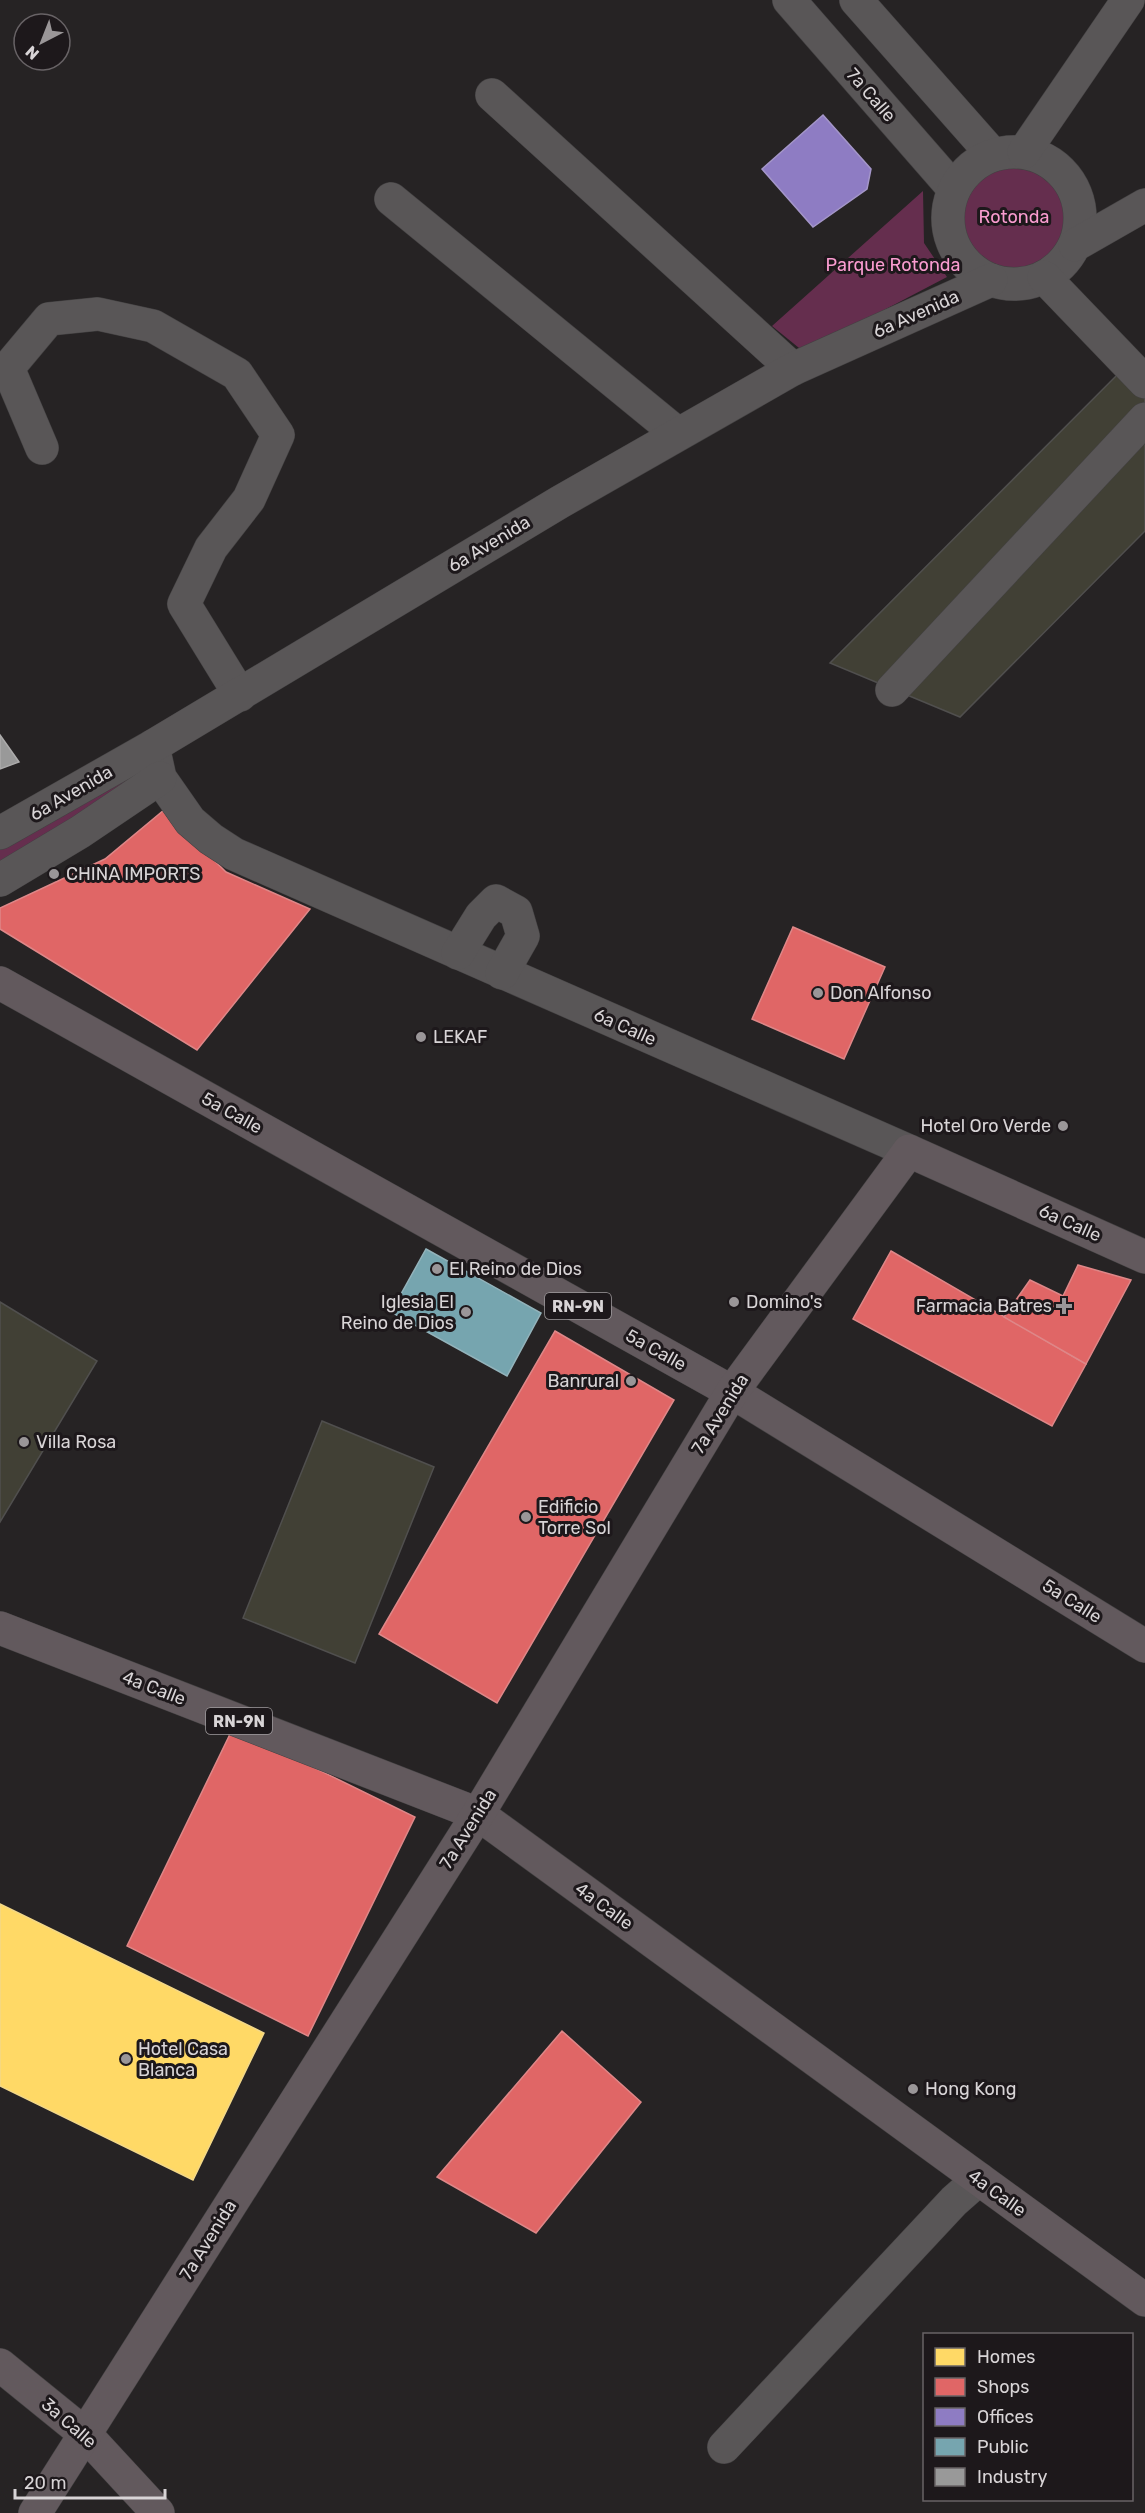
<svg xmlns="http://www.w3.org/2000/svg" width="1145" height="2513" viewBox="0 0 1145 2513" font-family="Rubik,sans-serif">
  <style>
    .green { fill: #652e4e }
    .homes { fill: #ffd966; stroke: #f3d888; stroke-width: 1.5 }
    .shops { fill: #e06666; stroke: #de8788; stroke-width: 1.5 }
    .offices { fill: #8e7cc3; stroke: #a496c9; stroke-width: 1.5 }
    .public { fill: #76a5af; stroke: #93b3bb; stroke-width: 1.5 }
    .industry { fill: #999; stroke: #acabab; stroke-width: 1.5 }
    .building { fill: #414035; stroke: #504f4e; stroke-width: 1.5 }
    .lines { fill: none; stroke-linecap: round; stroke-linejoin: round }
    .minor-casing { stroke: #434142; stroke-width: 34 }
    .major-casing { stroke: #434142; stroke-width: 34 }
    .minor { stroke: #595657; stroke-width: 33 }
    .major { stroke: #62595d; stroke-width: 33 }
    .poi-dot { fill: #9a9698; stroke: #1d181b; stroke-width: 2 }
    .labels { text-anchor: middle; stroke-width: 6; stroke-linejoin: round; paint-order: stroke }
    .shield { fill: #1d181b; stroke: #a09c9e; stroke-width: 1.5 }
    .shield-label { font-size: 16px; font-weight: bold; fill: #d8d4d6 }
    .street-label { font-size: 18px; fill: #d8d4d6; stroke: #1d181b }
    .park-label { font-size: 18px; fill: #fa9cd0; stroke: #1d181b }
    .poi-label { font-size: 18px; fill: #d8d4d6; stroke: #1d181b; text-anchor: start }
  </style>
  <rect width="100%" height="100%" fill="#262324"/>
  <g class="green">
    <circle cx="1014" cy="219" r="66"/>
    <polygon points="923,191 924,243 947,277 804,352 772,326"/>
    <polygon points="140,768 144,783 0,873 0,840"/>
  </g>
  <polygon class="homes" points="0,1904 264,2033 193,2180 0,2086"/>
  <g class="shops">
    <polygon points="164,810 226,872 310,909 197,1050 0,929 0,908 105,859"/>
    <polygon points="793,927 885,967 844,1059 752,1019"/>
    <polygon points="891,1251 1086,1364 1052,1426 853,1319"/>
    <polygon points="1078,1265 1131,1280 1086,1364 1004,1317 1030,1280 1063,1296"/>
    <polygon points="555,1331 674,1400 497,1703 379,1634"/>
    <polygon points="233,1728 415,1817 308,2036 127,1946"/>
    <polygon points="562,2031 641,2102 536,2233 437,2177"/>
  </g>
  <polygon class="offices" points="823,115 871,169 867,189 813,227 762,169"/>
  <polygon class="public" points="426,1249 541,1313 507,1376 391,1312"/>
  <polygon class="industry" points="0,735 19,762 0,769"/>
  <g class="building">
    <polygon points="1124,368 1145,389 1145,531 960,717 830,663"/>
    <polygon points="0,1302 97,1361 0,1522"/>
    <polygon points="322,1421 434,1467 355,1663 243,1618"/>
  </g>
  <g class="lines">
    <defs>
      <g id="minor">
        <polyline points="789,0 954,189"/>
        <polyline points="856,0 993,155"/>
        <polyline points="492,95 793,369"/>
        <circle cx="1014" cy="218" r="66"/>
        <polyline points="1024,152 1128,0"/>
        <polyline points="391,199 678,434"/>
        <polyline points="1075,245 1145,205"/>
        <polyline points="1044,277 1145,382"/>
        <polyline points="42,448 8,368 49,319 98,314 153,326 237,374 278,435 249,499 211,548 184,604 240,695"/>
        <polyline points="892,690 1145,419"/>
        <polyline points="153,746 160,778 190,821 211,839 234,854 909,1151"/>
        <polyline points="0,833 153,746 560,502 793,369 991,280"/>
        <polyline points="0,880 80,832 160,778"/>
        <polyline points="458,953 481,916 496,901 516,912 523,936 502,973"/>
        <polyline points="724,2447 954,2201 979,2179"/>
      </g>
      <g id="major">
        <polyline points="0,983 732,1392 1145,1646"/>
        <polyline points="0,1628 478,1814 1145,2300"/>
        <polyline points="0,2365 85,2434 158,2513"/>
        <polyline points="35,2513 478,1814 732,1392 909,1151 1145,1257"/>
      </g>
    </defs>
    <use href="#minor" class="minor-casing"/>
    <use href="#major" class="major-casing"/>
    <use href="#minor" class="minor"/>
    <use href="#major" class="major"/>
  </g>
  <g class="poi-dot">
    <circle cx="54" cy="874" r="6"/>
    <circle cx="818" cy="993" r="6"/>
    <circle cx="421" cy="1037" r="6"/>
    <circle cx="1063" cy="1126" r="6"/>
    <circle cx="437" cy="1269" r="6"/>
    <circle cx="734" cy="1302" r="6"/>
    <path d="M1061 1297h6v6h6v6h-6v6h-6v-6h-6v-6h6z"/>
    <circle cx="466" cy="1312" r="6"/>
    <circle cx="631" cy="1381" r="6"/>
    <circle cx="24" cy="1442" r="6"/>
    <circle cx="526" cy="1517" r="6"/>
    <circle cx="126" cy="2059" r="6"/>
    <circle cx="913" cy="2089" r="6"/>
  </g>
  <g class="labels">
    <g class="shield">
      <rect x="545" y="1293" width="66" height="26" rx="4.5"/>
      <rect x="206" y="1708" width="66" height="26" rx="4.5"/>
    </g>
    <g class="shield-label">
      <text x="578" y="1312">RN-9N</text>
      <text x="239" y="1727">RN-9N</text>
    </g>
    <g class="street-label">
      <text transform="translate(871 95) rotate(49)" y="6">7a Calle</text>
      <text transform="translate(916 314) rotate(-24)" y="6">6a Avenida</text>
      <text transform="translate(489 544) rotate(-31)" y="6">6a Avenida</text>
      <text transform="translate(71 793) rotate(-30)" y="6">6a Avenida</text>
      <text transform="translate(625 1027) rotate(24)" y="6">6a Calle</text>
      <text transform="translate(232 1113) rotate(29)" y="6">5a Calle</text>
      <text transform="translate(1070 1223) rotate(24)" y="6">6a Calle</text>
      <text transform="translate(656 1350) rotate(29)" y="6">5a Calle</text>
      <text transform="translate(720 1414) rotate(-58)" y="6">7a Avenida</text>
      <text transform="translate(1072 1601) rotate(32)" y="6">5a Calle</text>
      <text transform="translate(154 1688) rotate(21)" y="6">4a Calle</text>
      <text transform="translate(468 1829) rotate(-58)" y="6">7a Avenida</text>
      <text transform="translate(604 1906) rotate(36)" y="6">4a Calle</text>
      <text transform="translate(997 2193) rotate(36)" y="6">4a Calle</text>
      <text transform="translate(208 2240) rotate(-58)" y="6">7a Avenida</text>
      <text transform="translate(69 2423) rotate(41)" y="6">3a Calle</text>
    </g>
    <g class="park-label">
      <text x="1014" y="223">Rotonda</text>
      <text x="893" y="271">Parque Rotonda</text>
    </g>
    <g class="poi-label">
      <text x="66" y="880">CHINA IMPORTS</text>
      <text x="830" y="999">Don Alfonso</text>
      <text x="433" y="1043">LEKAF</text>
      <text x="1051" y="1132" text-anchor="end">Hotel Oro Verde</text>
      <text x="449" y="1275">El Reino de Dios</text>
      <text x="454" y="1308" text-anchor="end">Iglesia El<tspan x="454" dy="21">Reino de Dios</tspan></text>
      <text x="746" y="1308">Domino's</text>
      <text x="1052" y="1312" text-anchor="end">Farmacia Batres</text>
      <text x="619" y="1387" text-anchor="end">Banrural</text>
      <text x="36" y="1448">Villa Rosa</text>
      <text x="538" y="1513">Edificio<tspan x="538" dy="21">Torre Sol</tspan></text>
      <text x="138" y="2055">Hotel Casa<tspan x="138" dy="21">Blanca</tspan></text>
      <text x="925" y="2095">Hong Kong</text>
    </g>
  </g>
  <rect x="923" y="2333" width="210" height="168" fill="#1d181b" stroke="#686366" stroke-width="1.5"/>
  <rect x="935" y="2348" width="30" height="18" fill="#ffd966" stroke="#686366" stroke-width="1.5"/>
  <text x="977" y="2363" font-size="18" fill="#d8d4d6">Homes</text>
  <rect x="935" y="2378" width="30" height="18" fill="#e06666" stroke="#686366" stroke-width="1.5"/>
  <text x="977" y="2393" font-size="18" fill="#d8d4d6">Shops</text>
  <rect x="935" y="2408" width="30" height="18" fill="#8e7cc3" stroke="#686366" stroke-width="1.5"/>
  <text x="977" y="2423" font-size="18" fill="#d8d4d6">Offices</text>
  <rect x="935" y="2438" width="30" height="18" fill="#76a5af" stroke="#686366" stroke-width="1.5"/>
  <text x="977" y="2453" font-size="18" fill="#d8d4d6">Public</text>
  <rect x="935" y="2468" width="30" height="18" fill="#999999" stroke="#686366" stroke-width="1.5"/>
  <text x="977" y="2483" font-size="18" fill="#d8d4d6">Industry</text>
  <g transform="translate(42 42) rotate(222)"><circle r="28" fill="#1d181b" stroke="#686366" stroke-width="1.5"/>
  <path d="M0-4.5L10 22L0 15L-10 22Z" fill="#9a9698"/>
  <text y="-9" font-size="16" font-weight="bold" text-anchor="middle" fill="#d8d4d6">N</text>
  </g>
  <path d="M15 2489v9h150v-9" fill="none" stroke="#d8d4d6" stroke-width="3"/>
  <text x="24" y="2489" font-size="18" fill="#d8d4d6" stroke="#1d181b" stroke-width="4.5" paint-order="stroke">20 m</text>
</svg>
